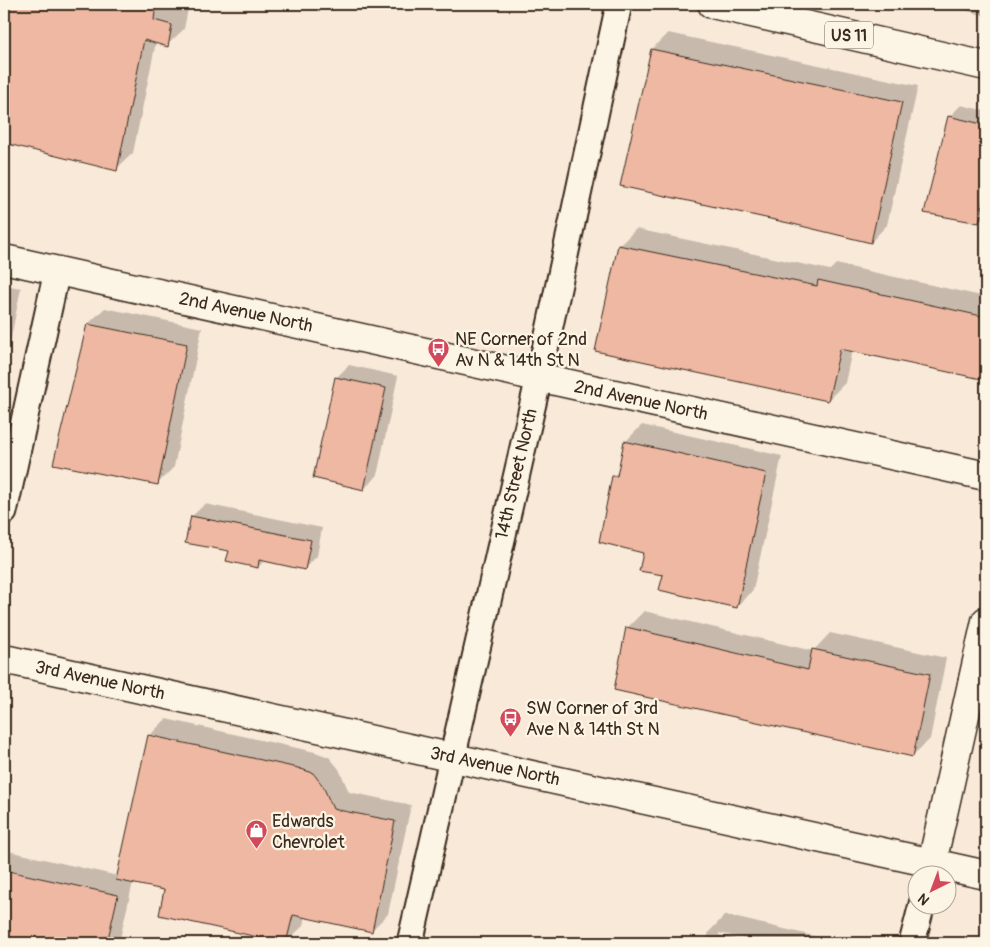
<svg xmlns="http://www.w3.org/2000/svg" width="990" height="947" viewBox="0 0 990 947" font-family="Pangolin,sans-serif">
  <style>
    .shadow { fill: #0003 }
    .building { fill: #eeb8a2; stroke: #3b2a1e }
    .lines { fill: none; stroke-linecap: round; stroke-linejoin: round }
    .tertiary-casing { stroke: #3b2a1e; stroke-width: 29 }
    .secondary-casing { stroke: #3b2a1e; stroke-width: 31 }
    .primary-casing { stroke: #3b2a1e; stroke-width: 31 }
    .tertiary { stroke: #fcf5e5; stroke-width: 25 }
    .secondary { stroke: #fcf5e5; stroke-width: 28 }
    .primary { stroke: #fcf5e5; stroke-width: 28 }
    .labels { text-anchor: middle; stroke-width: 4.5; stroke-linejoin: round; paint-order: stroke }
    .shield { fill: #fcf5e5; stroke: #75675a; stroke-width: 1 }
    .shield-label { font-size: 16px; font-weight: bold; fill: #3b2a1e }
    .street-label { font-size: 18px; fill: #3b2a1e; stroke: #fcf5e5 }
    .poi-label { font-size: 18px; fill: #3b2a1e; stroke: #fcf5e5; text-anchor: start }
  </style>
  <rect width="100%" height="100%" fill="#f9e9d8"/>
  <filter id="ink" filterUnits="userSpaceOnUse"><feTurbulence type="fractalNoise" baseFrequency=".02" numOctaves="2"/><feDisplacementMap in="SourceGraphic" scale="10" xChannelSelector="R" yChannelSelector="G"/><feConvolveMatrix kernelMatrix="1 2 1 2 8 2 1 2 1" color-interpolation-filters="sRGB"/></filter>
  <g filter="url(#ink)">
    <g class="shadow">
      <polygon points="4,4 170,4 188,9 184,29 167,45 156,42 133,153 116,169 4,142"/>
      <polygon points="935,4 986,4 986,16 957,8"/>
      <polygon points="668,33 918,86 887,225 871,242 652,49"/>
      <polygon points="961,105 986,111 986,214 979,222 949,117"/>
      <polygon points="636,229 830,270 836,264 986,297 986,379 852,350 845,383 828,400 619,246"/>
      <polygon points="4,285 21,288 4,372"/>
      <polygon points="105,308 202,328 174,467 158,483 55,463 88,324"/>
      <polygon points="349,365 398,376 377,476 364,489 336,378"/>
      <polygon points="642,425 782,456 753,590 737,606 665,574 645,552 613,476 619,471 625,442"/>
      <polygon points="205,504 322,528 317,556 305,568 265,560 258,567 231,550 192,516"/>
      <polygon points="644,611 813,651 830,633 946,658 930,739 913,756 627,628"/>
      <polygon points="166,719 315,752 329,757 339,769 349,792 411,805 388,914 371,931 305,916 303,926 286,942 166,889 133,882 119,943 4,943 4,850 118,876 149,736"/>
      <polygon points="725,915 843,943 764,943 719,933 719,935 753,943 706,943 709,932"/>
    </g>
    <g class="building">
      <polygon points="4,4 156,4 154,20 172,25 168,47 144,40 117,171 4,143"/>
      <polygon points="651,49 902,102 871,243 793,224 620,186"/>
      <polygon points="948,116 986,125 986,187 979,223 924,213"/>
      <polygon points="618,245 817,286 818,280 986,317 986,380 840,349 828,401 595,351"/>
      <polygon points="87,324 187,344 158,485 53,464"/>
      <polygon points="335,377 386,388 364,490 313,478"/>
      <polygon points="624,441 766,473 737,608 659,590 663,575 639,571 643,553 599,542 612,476 617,476"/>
      <polygon points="191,516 311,540 305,570 259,560 258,568 226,561 229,551 185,543"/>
      <polygon points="626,627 808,670 812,649 930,674 913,757 614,690"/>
      <polygon points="148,735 298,768 313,773 323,786 333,809 395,821 372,932 293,915 286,943 284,943 159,915 164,890 116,880"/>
      <polygon points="4,870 118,895 107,943 4,943"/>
    </g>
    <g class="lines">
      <defs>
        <g id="tertiary">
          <polyline points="4,512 57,271"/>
          <polyline points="410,943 539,377 619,4"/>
          <polyline points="912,943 922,904"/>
        </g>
        <g id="secondary">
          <polyline points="4,259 986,476"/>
          <polyline points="4,659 932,863"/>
        </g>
        <g id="primary">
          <polyline points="712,4 986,66"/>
          <polyline points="986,621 932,863 986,875"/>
        </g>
      </defs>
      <use href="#tertiary" class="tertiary-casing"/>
      <use href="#secondary" class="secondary-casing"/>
      <use href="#primary" class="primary-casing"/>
      <use href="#tertiary" class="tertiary"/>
      <use href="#secondary" class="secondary"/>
      <use href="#primary" class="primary"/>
    </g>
  </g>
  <defs>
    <symbol id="bus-pin" viewBox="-11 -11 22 30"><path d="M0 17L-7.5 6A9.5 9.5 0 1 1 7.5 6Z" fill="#d1495b" stroke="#fcf5e5"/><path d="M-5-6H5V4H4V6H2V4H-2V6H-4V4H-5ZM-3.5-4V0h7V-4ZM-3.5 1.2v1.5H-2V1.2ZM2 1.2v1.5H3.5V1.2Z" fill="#fff"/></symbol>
    <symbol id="shop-pin" viewBox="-11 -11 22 30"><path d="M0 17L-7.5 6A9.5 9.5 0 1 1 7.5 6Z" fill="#d1495b" stroke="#fcf5e5"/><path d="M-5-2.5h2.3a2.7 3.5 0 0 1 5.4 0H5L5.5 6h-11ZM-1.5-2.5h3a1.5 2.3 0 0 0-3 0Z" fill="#fff"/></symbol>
  </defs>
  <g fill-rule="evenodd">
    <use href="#bus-pin" x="426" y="336" width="25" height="34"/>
    <use href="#bus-pin" x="498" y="706" width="25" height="34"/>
    <use href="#shop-pin" x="244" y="818" width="25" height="34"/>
  </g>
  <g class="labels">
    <rect class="shield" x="825" y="21.5" width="48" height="27" rx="4"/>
    <g class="shield-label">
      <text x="849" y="41">US 11</text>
    </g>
    <g class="street-label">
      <text transform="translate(246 312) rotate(12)" y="6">2nd Avenue North</text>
      <text transform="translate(641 400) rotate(12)" y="6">2nd Avenue North</text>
      <text transform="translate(516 474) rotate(-77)" y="6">14th Street North</text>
      <text transform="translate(100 680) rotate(12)" y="6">3rd Avenue North</text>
      <text transform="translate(495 766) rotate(12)" y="6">3rd Avenue North</text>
    </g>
    <g class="poi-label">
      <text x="455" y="345">NE Corner of 2nd<tspan x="455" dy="21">Av N &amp; 14th St N</tspan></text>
      <text x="526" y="714">SW Corner of 3rd<tspan x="526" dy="21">Ave N &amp; 14th St N</tspan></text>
      <text x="272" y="827">Edwards<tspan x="272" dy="21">Chevrolet</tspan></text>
    </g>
  </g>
  <rect width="990" height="947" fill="none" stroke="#fcf5e5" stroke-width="20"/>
  <rect x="10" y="10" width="970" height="927" fill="none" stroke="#3b2a1e" stroke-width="2" filter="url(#ink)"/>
  <g transform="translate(932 890) rotate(222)"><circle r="24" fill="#fcf5e5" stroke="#afa495"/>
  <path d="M0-4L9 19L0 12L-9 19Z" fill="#d1495b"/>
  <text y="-8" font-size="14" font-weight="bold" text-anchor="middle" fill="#3b2a1e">N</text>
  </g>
</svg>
